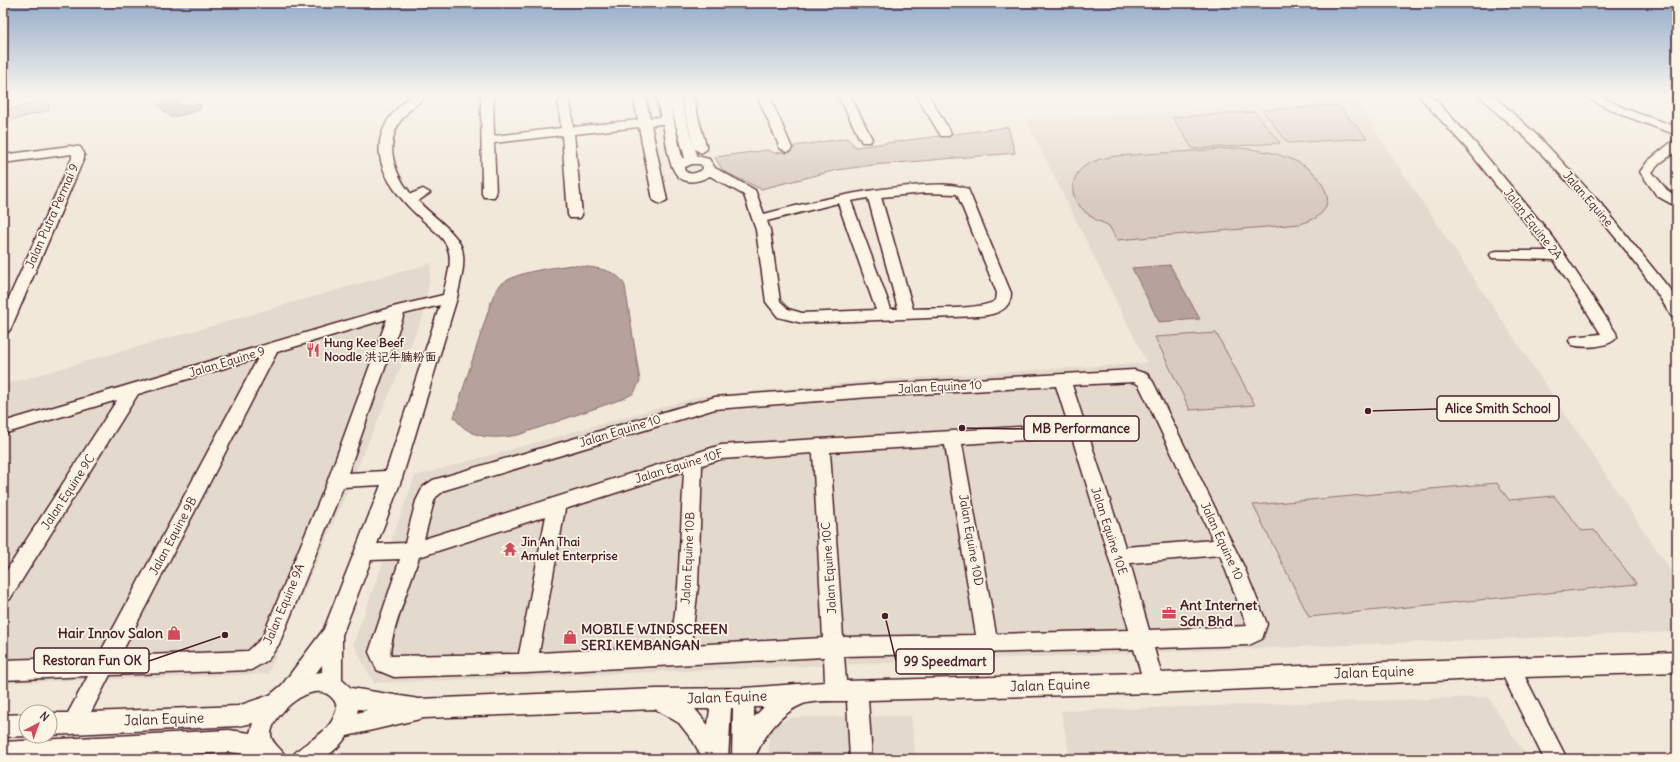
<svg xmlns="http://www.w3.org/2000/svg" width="1680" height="762" viewBox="0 0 1680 762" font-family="Delius,'LXGW WenKai TC',sans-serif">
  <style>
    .built { fill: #e4d9cd }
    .green { fill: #d8cac0; stroke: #917476 }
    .water { fill: #b6a19c; stroke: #8b6d6f }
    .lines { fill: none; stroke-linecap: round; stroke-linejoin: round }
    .minor-casing { stroke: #4a1f2b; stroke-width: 3 }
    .minor { fill: #fcf5e5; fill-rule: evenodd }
    .labels { text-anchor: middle; stroke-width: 3.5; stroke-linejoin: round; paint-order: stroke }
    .street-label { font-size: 12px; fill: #4a1f2b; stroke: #fcf5e5 }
    .poi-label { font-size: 12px; font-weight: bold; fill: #4a1f2b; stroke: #fcf5e5; text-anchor: start }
    .near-poi-label { font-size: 14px; font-weight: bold; fill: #4a1f2b; stroke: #fcf5e5; text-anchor: start }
    .near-street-label { font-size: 14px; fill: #4a1f2b; stroke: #fcf5e5 }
    .leader { fill: none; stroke: #4a1f2b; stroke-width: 1.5 }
    .callout-dot { fill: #4a1f2b; stroke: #fcf5e5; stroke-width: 1.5 }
    .callout { fill: #fcf5e5; stroke: #4a1f2b; stroke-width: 1.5 }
    .callout-label { font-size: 13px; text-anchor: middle; font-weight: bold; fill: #4a1f2b }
  </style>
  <rect width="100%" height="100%" fill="#f1e8da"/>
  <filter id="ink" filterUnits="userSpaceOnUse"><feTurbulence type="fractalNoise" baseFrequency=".025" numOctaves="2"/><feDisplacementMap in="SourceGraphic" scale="8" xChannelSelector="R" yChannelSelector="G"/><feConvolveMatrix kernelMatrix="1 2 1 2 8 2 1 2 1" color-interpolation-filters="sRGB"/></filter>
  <g filter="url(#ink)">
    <g class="built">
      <polygon points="1358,101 1388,151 1677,580 1677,632 374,683 353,644 415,476 701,396 893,379 1147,363 1026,120"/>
      <polygon points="432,263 424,314 268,674 3,683 3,385"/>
      <polygon points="1488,697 1528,759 1070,759 1061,711"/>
      <polygon points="911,716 916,759 769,759 769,732 780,722 795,717"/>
    </g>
    <g class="green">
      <polygon points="48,100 49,110 3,122 3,111"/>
      <polygon points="1338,105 1367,138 1288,143 1262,110"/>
      <polygon points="1255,112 1280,143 1193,149 1172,117"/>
      <polygon points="1008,127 1015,153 873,165 837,170 761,189 723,171 715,157 767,150 775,153 791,151 795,146 847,138 856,147"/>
      <path d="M1239 148C1267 150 1313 159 1324 188 1326 192 1328 197 1327 202 1324 216 1313 220 1300 224L1117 240C1114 236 1112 230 1109 226 1106 224 1101 222 1098 221 1081 211 1066 195 1076 176 1083 162 1102 158 1116 156Z"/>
      <polygon points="1216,333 1255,405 1190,410 1155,337"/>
      <polygon points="1497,483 1509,500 1554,496 1582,531 1594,530 1637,584 1309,617 1253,505"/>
    </g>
    <g class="water">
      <path d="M181 96 184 98 175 105 202 104 200 110C191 114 182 114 172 118L157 105Z"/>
      <path d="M572 265C591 268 617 267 625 286L640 381 634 393 625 398 518 435C494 439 470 440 454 417L493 296C495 293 498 288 500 285 517 271 551 268 572 265Z"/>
      <polygon points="1170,265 1200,319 1159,322 1132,268"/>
    </g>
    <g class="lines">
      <defs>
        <g id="minor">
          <path d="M412 95H426C420 103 411 107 405 115 383 140 392 171 411 194L423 189 430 193 418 201C430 214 458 233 462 249 466 265 460 282 457 298L402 478 377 544 405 543 416 501 423 487 433 480 715 397 870 385 1134 370 1147 374 1153 382 1244 567 1267 624 1262 639 1249 645 1154 648 1161 673 1382 662 1677 652V672L1525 677 1567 759H1544L1504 678 1154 693 868 700 872 759H850L847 701C835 701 814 700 803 704 780 713 763 737 754 759H732L733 708H731L728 759H703L693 741 679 723 655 709 424 718 347 736 339 746 324 759H291C298 743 328 737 335 714 338 708 337 703 332 698 314 677 272 714 271 734 270 743 283 749 287 759H259L255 755 229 752 95 759H3V742L229 730 250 733 253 723 238 726 50 735V713H68L88 676 3 680V660L98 657 258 358 138 394 10 599 3 602V576L117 400 3 434V422L393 307 443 295C446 280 454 261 447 246 443 236 424 222 415 213 375 174 362 134 412 95ZM440 305 386 471 348 473 404 314ZM387 319 328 480 262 638 248 651 120 656 277 352ZM1134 382 1139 385 1213 540 1125 547 1072 385ZM1056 386 1068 424 721 445 424 539 434 501 436 497 445 490 715 409 870 397ZM1072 437 1113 571 1129 630 996 634 962 444ZM945 445 976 635 843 637 830 452ZM813 453 823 638 691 645 698 587 702 465 721 459ZM684 471 678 587 671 646 539 653 565 509ZM381 485 324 629 282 685 270 695 238 706 91 712 110 675 251 670 268 660 279 644 343 487ZM546 516 519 654 391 656C386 645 414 573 419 557ZM1220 555 1247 626 1149 630 1130 563ZM400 559 369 652 377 670 394 677 527 673 824 657 825 682 744 688 656 689 419 699 351 688 342 680V635L371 560ZM1134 649 1141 673 846 681 844 656ZM322 665V672L316 673ZM754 707H764L754 717ZM358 709 367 710 357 713ZM695 709H710L708 725Z"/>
          <path d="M481 95H493L494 136 561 128 558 95H570L573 127 638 120 633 95H645L650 118 661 117 656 95H679L694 146 680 95H692L707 149 701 153 695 149 697 156 709 159 715 168 755 190 764 214C813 201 860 190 910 186 930 185 949 182 968 189L1011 293C1011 311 994 315 979 316L802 323 778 317 766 302 756 230 744 195 710 176C668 197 669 153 663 124L651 125 667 200 660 204 653 200 639 127 574 134 582 215 580 218H570L568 215 562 135 494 143 496 194 494 197H484L482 194ZM670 103 685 158H682ZM692 164H700L703 167 702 170C696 173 689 176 684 170L685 167ZM925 193 957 194 997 293 996 300C985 310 930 308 913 309L881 197ZM868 198 898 309H891L851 201ZM838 203 876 310 802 313 788 309 780 301 770 230 767 221Z"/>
          <polygon points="757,95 769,95 792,148 790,151 786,152 780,148"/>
          <polygon points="838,95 850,95 872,139 870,142 862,142 860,139"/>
          <polygon points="916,95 928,95 951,133 949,136 941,136"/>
          <path d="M1418 95H1431L1476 144 1553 237 1616 333 1617 337C1610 348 1583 348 1572 345L1569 341 1572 337 1601 334 1554 260 1492 258 1490 255 1492 252 1497 251H1548L1468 150Z"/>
          <path d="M1480 95H1493L1541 139 1603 206 1672 292 1677 300V318L1672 317C1635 255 1583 198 1534 146 1517 128 1495 114 1480 95Z"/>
          <polygon points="1582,95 1598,95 1628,110 1677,127 1677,135 1620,114"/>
          <polygon points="1677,140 1677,151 1660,163 1652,172 1667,190 1677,197 1677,207 1657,196 1640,172 1648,161 1673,141"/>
          <polygon points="69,146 80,147 84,153 84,158 11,328 8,332 3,333 3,311 72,158 72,154 3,163 3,155"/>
          <polygon points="26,714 26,736 3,737 3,715"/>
        </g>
      </defs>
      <use href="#minor" class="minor-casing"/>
      <use href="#minor" class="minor"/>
    </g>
  </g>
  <linearGradient id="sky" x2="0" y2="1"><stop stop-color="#94acca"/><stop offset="0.47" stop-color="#f9f5ee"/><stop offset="1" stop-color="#f9f5ee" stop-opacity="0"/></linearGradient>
  <rect width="1680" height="202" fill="url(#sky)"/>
  <defs>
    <symbol id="restaurant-bare" viewBox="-9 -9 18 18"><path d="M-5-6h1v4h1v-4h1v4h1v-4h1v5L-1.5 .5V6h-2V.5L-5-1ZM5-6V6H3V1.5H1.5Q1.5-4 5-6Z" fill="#d1495b" stroke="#fcf5e5" stroke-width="2.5" paint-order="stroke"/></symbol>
    <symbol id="temple-bare" viewBox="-9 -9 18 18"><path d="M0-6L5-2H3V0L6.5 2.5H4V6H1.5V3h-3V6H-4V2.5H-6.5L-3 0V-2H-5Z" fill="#d1495b" stroke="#fcf5e5" stroke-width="2.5" paint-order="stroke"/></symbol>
    <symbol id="office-bare" viewBox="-9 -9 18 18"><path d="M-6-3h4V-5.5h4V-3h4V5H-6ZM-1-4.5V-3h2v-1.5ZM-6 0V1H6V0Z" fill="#d1495b" stroke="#fcf5e5" stroke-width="2.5" paint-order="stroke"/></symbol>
    <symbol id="shop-bare" viewBox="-9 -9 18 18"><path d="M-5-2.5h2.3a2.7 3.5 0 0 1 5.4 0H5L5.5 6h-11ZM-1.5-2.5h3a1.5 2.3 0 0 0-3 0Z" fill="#d1495b" stroke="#fcf5e5" stroke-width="2.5" paint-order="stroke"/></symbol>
  </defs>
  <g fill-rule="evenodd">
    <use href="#restaurant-bare" x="303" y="340" width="20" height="20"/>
    <use href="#temple-bare" x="500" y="539" width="20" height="20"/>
    <use href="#office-bare" x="1159" y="603" width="20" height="20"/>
    <use href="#shop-bare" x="164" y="623" width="20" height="20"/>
    <use href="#shop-bare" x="560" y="627" width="20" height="20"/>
  </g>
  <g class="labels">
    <g class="street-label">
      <text transform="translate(1588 199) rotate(49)" y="4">Jalan Equine</text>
      <text transform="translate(52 216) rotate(-66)" y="4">Jalan Putra Permai 9</text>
      <text transform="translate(1533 224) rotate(52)" y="4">Jalan Equine 2A</text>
      <text transform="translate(227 362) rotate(-17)" y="4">Jalan Equine 9</text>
      <text transform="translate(940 387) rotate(-3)" y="4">Jalan Equine 10</text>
      <text transform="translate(620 431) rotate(-17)" y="4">Jalan Equine 10</text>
      <text transform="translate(679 466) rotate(-17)" y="4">Jalan Equine 10F</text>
      <text transform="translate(68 492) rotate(-57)" y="4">Jalan Equine 9C</text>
      <text transform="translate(1109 531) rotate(72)" y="4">Jalan Equine 10E</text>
      <text transform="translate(173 536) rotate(-62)" y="4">Jalan Equine 9B</text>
      <text transform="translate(971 540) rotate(80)" y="4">Jalan Equine 10D</text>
      <text transform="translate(1222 541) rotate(65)" y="4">Jalan Equine 10</text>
      <text transform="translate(688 558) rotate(-87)" y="4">Jalan Equine 10B</text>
      <text transform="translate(829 568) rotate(-94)" y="4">Jalan Equine 10C</text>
      <text transform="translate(284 604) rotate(-67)" y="4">Jalan Equine 9A</text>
    </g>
    <g class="poi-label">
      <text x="324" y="347">Hung Kee Beef<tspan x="324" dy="14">Noodle 洪记牛腩粉面</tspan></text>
      <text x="521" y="546">Jin An Thai<tspan x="521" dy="14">Amulet Enterprise</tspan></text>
    </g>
    <g class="near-poi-label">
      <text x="1180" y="610">Ant Internet<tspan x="1180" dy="16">Sdn Bhd</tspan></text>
      <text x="581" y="634">MOBILE WINDSCREEN<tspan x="581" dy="16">SERI KEMBANGAN</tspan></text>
      <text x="163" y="638" text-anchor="end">Hair Innov Salon</text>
    </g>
    <g class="near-street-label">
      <text transform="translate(1374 672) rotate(-2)" y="5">Jalan Equine</text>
      <text transform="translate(1050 685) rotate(-2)" y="5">Jalan Equine</text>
      <text transform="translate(727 697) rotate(-2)" y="5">Jalan Equine</text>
      <text transform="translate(164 719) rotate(-2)" y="5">Jalan Equine</text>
    </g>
  </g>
  <path class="leader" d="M1368 411L1437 409M962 428L1024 429M225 635L149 661M885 616L896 661"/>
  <g class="callout-dot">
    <circle cx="1368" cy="411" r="4"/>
    <circle cx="962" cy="428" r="4"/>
    <circle cx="225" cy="635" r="4"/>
    <circle cx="885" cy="616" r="4"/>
  </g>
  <g class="callout">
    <rect x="1437" y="396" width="122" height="25" rx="4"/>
    <rect x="1024" y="416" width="115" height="25" rx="4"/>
    <rect x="34" y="648" width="115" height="25" rx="4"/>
    <rect x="896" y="649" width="98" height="25" rx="4"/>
  </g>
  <g class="callout-label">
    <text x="1498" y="413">Alice Smith School</text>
    <text x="1081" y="433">MB Performance</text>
    <text x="92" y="665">Restoran Fun OK</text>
    <text x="945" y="666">99 Speedmart</text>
  </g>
  <rect width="1680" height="762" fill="none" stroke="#fcf5e5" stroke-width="16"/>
  <rect x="8" y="8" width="1664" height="746" fill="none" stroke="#4a1f2b" stroke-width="1.5" filter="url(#ink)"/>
  <g transform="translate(38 724) rotate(41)"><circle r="19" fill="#fcf5e5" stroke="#b59f9b"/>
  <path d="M0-3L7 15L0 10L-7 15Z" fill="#d1495b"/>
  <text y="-6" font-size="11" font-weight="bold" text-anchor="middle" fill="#4a1f2b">N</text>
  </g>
</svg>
